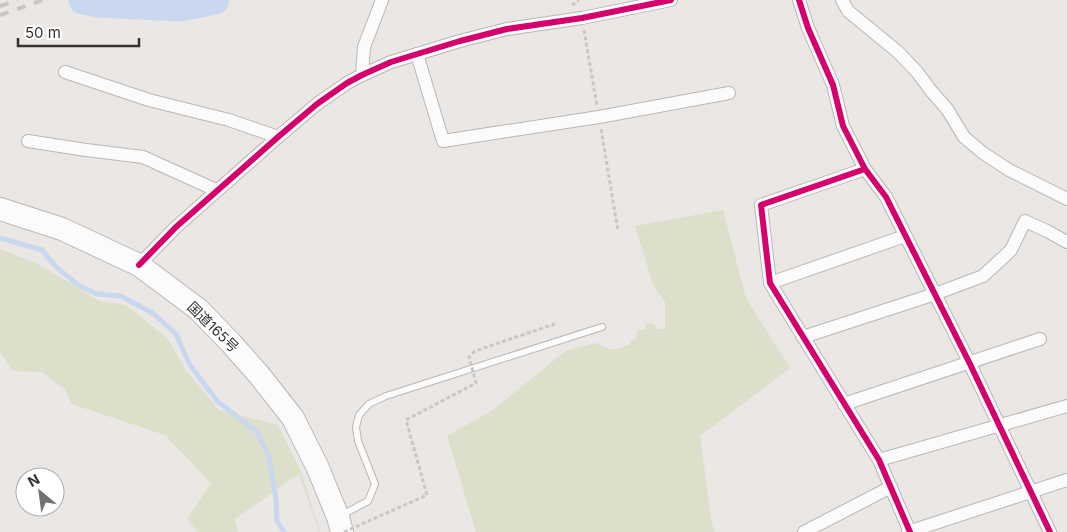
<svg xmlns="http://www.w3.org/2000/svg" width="1067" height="532" viewBox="0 0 1067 532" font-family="Inter,'Noto Sans JP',sans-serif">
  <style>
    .green { fill: #dcdfca }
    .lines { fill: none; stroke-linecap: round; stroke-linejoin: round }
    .stream { stroke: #c9d7ef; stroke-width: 5 }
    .river { stroke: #c9d7ef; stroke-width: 29 }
    .lane-casing { stroke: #b9b7b5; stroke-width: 8 }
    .street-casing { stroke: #b9b7b5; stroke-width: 14 }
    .highway-casing { stroke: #b9b7b5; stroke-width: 24 }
    .path { stroke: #c9c8c8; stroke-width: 3; stroke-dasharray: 4 2.5; stroke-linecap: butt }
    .lane { stroke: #fcfbfb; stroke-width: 6 }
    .street { stroke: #fcfbfb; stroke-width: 12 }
    .highway { stroke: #fcfbfb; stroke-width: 22 }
    .rail { stroke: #c7c7c6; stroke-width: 4; stroke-dasharray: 9 9; stroke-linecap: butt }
    .path-bridge { stroke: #c9c8c8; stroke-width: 3; stroke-dasharray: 4 2.5; stroke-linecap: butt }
    .cycleway-casing { stroke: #fff; stroke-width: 9 }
    .cycleway { stroke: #d6006c; stroke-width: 6 }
    .labels { text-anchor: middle; stroke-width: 5; stroke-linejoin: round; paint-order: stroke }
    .street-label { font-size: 14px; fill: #343332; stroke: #fff }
  </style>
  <rect width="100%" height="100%" fill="#eae7e5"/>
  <g class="green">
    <polygon points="723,210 746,298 790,368 700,436 712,524 715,532 476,532 447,436 493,410 567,350 596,343 610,349 617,349 630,344 630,343 636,338 638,330 645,330 646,324 653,324 658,329 665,329 665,302 653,285 635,226"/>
    <polygon points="0,249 40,265 100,301 126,305 168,339 185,369 219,410 278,425 301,472 320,532 319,532 299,474 235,519 238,532 198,532 187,519 211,483 165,435 72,404 65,389 42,372 13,371 0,352"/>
  </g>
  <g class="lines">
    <polyline class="stream" points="0,238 42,250 56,267 78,285 97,294 121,296 154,314 176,334 190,365 217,401 257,432 269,457 276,499 277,521 284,532"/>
    <polyline class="river" points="83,0 99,3 180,7 215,0"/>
    <defs>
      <polyline id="lane" points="342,515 368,501 375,484 358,441 356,427 359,415 369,404 386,396 602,327"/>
      <g id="street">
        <polyline points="799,0 808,28 833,85 843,126 865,169 886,197 969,362 1050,532"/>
        <polyline points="842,0 848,11 898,52 917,72 932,92 947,109 964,137 983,153 1009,170 1067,199"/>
        <polyline points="417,54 443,141 599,117 729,93"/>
        <polyline points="65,72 149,100 229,120 278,137"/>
        <polyline points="362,75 364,47 382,0"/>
        <polyline points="28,141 86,150 143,157 216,190"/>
        <polyline points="865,169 761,205 770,283 879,460 910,532"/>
        <polyline points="139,265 176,227 278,137 317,104 347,83 362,75 391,62 460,41 507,29 582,18 671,0"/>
        <polyline points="770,283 905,236"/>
        <polyline points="803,337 935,294 983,276 1011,250 1025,221 1047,231 1067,242"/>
        <polyline points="844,404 1040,339"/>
        <polyline points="879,460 1067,406"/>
        <polyline points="804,532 891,487"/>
        <polyline points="908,532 1067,480"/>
      </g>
      <polyline id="highway" points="0,209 62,229 139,265 198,309 230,342 260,376 293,418 317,466 338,517 342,532"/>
    </defs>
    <use href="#lane" class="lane-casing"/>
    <use href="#street" class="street-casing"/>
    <use href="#highway" class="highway-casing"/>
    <g class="path">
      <polyline points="572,5 579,0"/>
      <polyline points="584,30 597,106"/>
      <polyline points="601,129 618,231"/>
    </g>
    <use href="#lane" class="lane"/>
    <use href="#street" class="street"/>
    <use href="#highway" class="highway"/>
    <g class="rail">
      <polyline points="0,6 18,0"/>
      <polyline points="0,15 43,0"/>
    </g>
    <polyline class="path-bridge" points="344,532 427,495 406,420 476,383 469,357 475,351 555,324"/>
    <defs>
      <g id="cycleway">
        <polyline points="799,0 808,28 833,85 843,126 865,169 886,197 969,362 1050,532"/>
        <polyline points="865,169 761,205 770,283 879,460 910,532"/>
        <polyline points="139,265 176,227 278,137 317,104 347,83 362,75 391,62 460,41 507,29 582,18 671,0"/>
      </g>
    </defs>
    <use href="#cycleway" class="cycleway-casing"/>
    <use href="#cycleway" class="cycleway"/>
  </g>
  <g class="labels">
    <g class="street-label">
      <text transform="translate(213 327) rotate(44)" y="5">国道165号</text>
    </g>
  </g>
  <g transform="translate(40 492) rotate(331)"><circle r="24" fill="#ffffff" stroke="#aeadad"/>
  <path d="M0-4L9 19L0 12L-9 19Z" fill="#747271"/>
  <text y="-8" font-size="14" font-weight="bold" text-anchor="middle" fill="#343332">N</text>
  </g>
  <path d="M18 38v8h121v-8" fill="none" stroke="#343332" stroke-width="2.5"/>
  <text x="25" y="38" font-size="15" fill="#343332" stroke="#ffffff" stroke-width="4" paint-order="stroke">50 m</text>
</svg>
